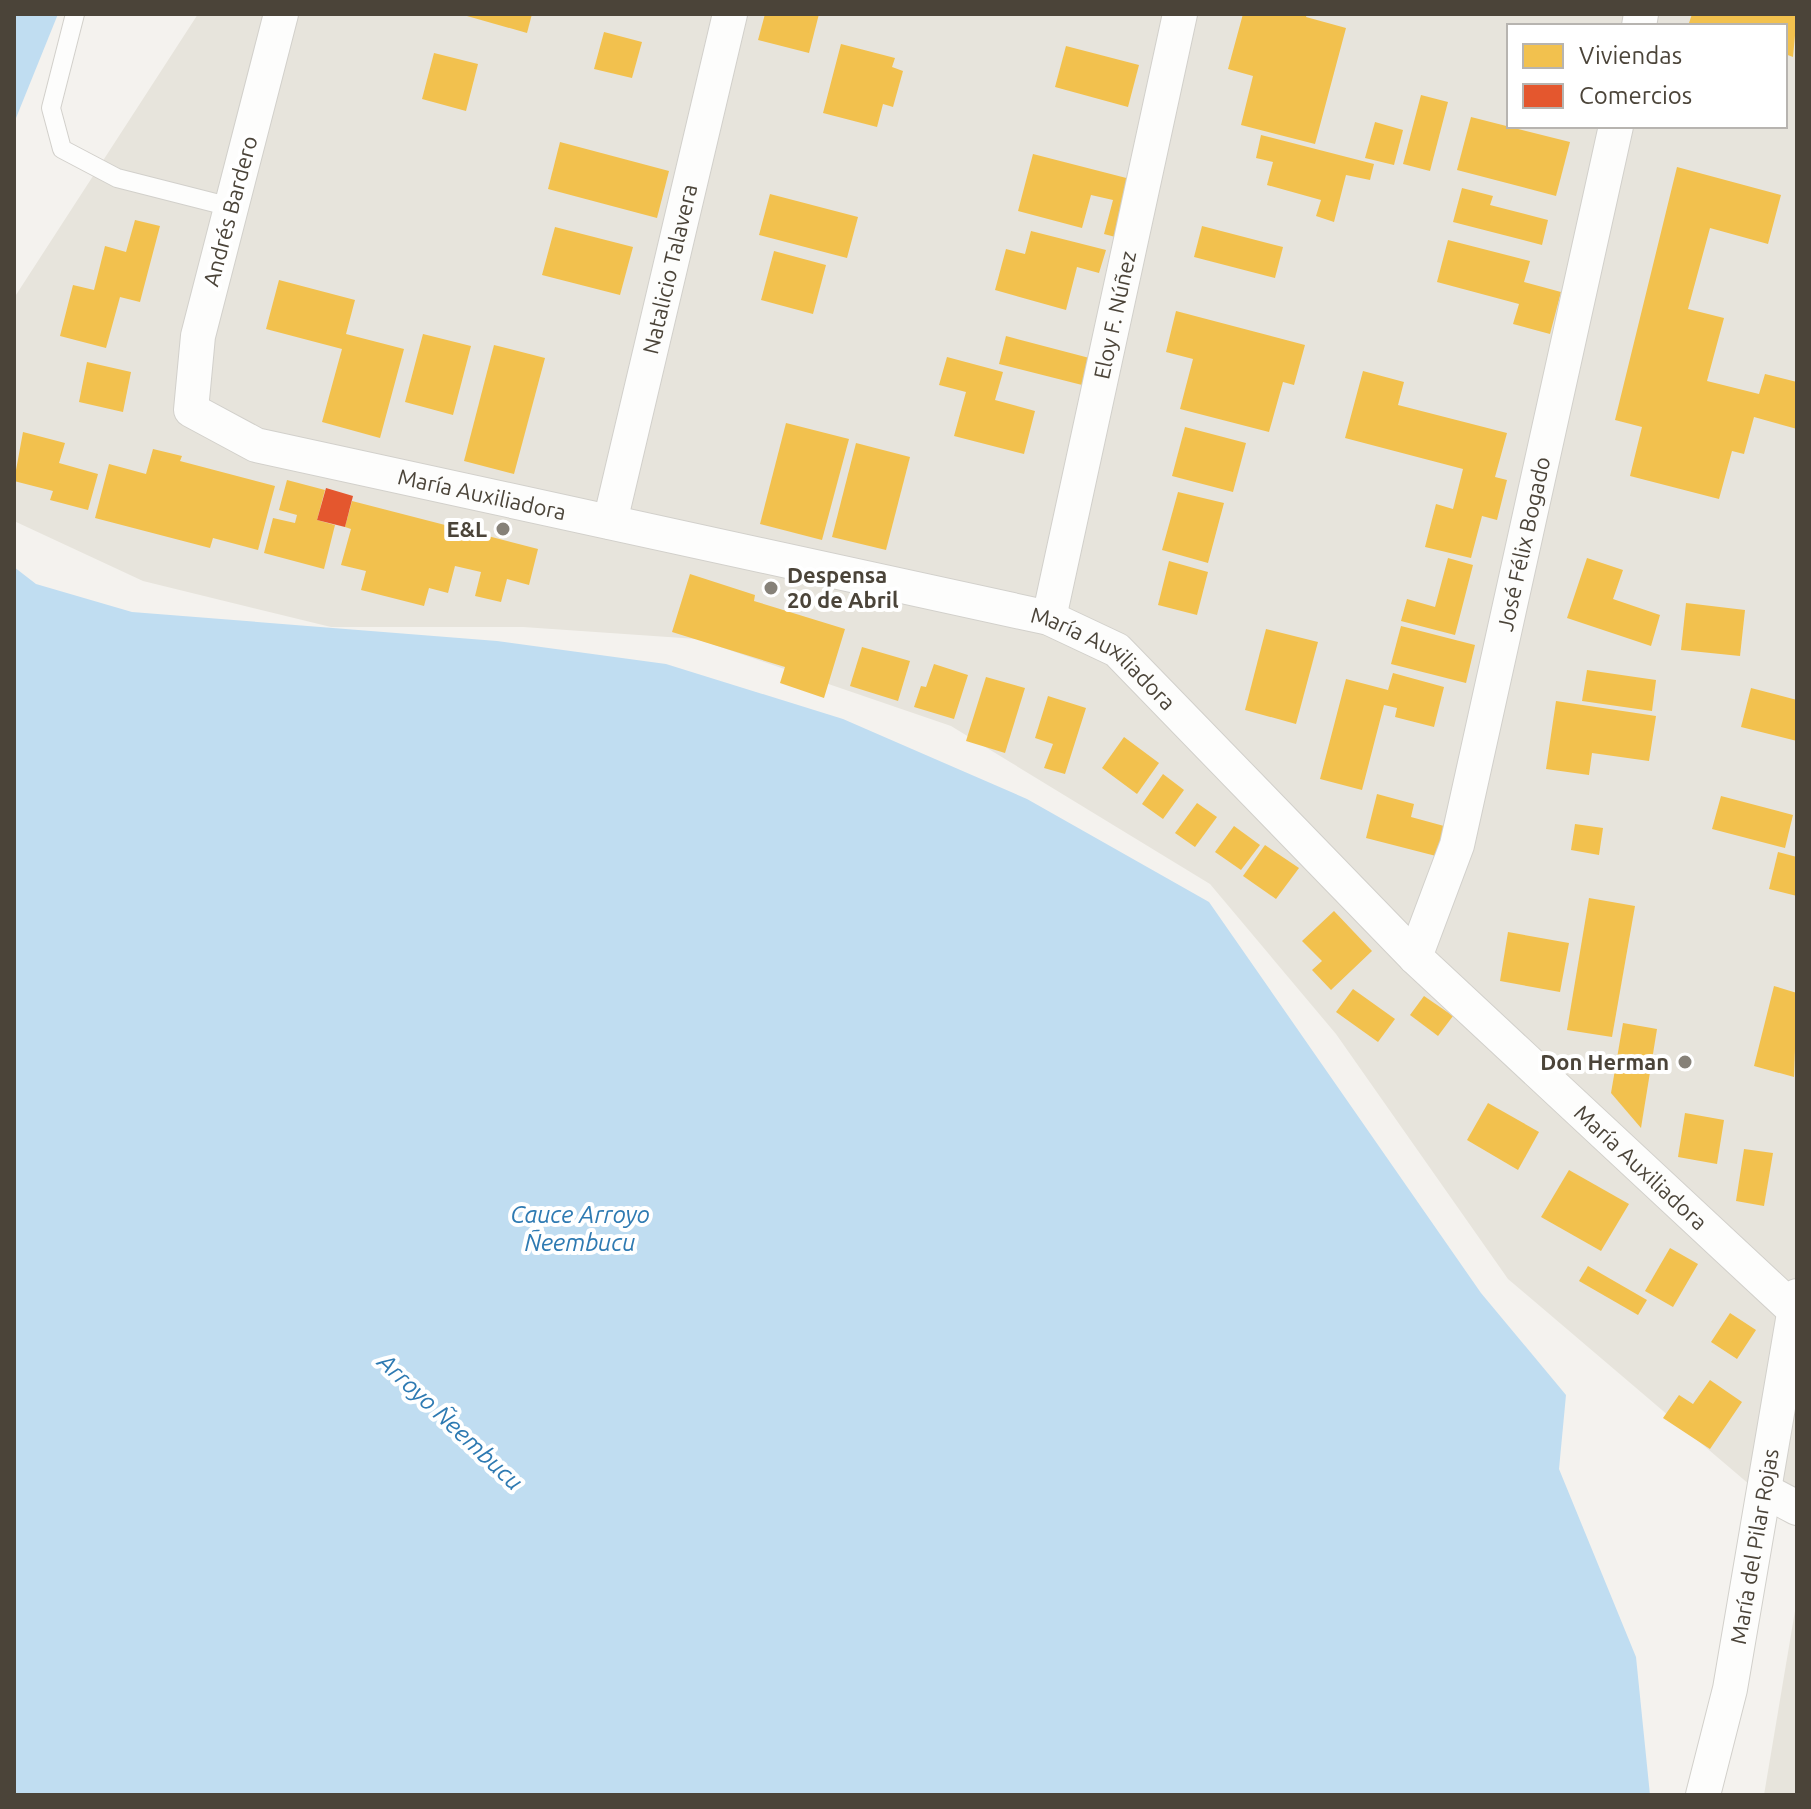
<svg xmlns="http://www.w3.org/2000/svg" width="1811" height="1809" viewBox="0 0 1811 1809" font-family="Ubuntu,sans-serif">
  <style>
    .residential { fill: #e7e4dc; fill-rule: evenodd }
    .water { fill: #c0ddf1 }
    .homes { fill: #f2c14e }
    .shops { fill: #e4572e }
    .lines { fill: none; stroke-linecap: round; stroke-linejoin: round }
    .service-casing { stroke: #d2d0cb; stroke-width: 20 }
    .minor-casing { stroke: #d2d0cb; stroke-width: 36 }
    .service { stroke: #fdfdfc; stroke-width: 18 }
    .minor { stroke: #fdfdfc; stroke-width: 34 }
    .poi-dot { fill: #868178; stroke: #fff; stroke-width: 3 }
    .labels { text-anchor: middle; stroke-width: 8; stroke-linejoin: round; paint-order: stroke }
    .street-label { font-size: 22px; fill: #4b4439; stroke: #fff }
    .poi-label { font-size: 22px; font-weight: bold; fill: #4b4439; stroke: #fff; text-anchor: end }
    .water-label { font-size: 24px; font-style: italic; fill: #2e7ab2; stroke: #fff }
  </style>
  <rect width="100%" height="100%" fill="#f4f2ee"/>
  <g class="residential">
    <path d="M198 14H1797V1525L1508 1279 1336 1034 1210 884 951 726 697 639 523 627H331L143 581 14 521V298ZM1509 26H1785V126H1509Z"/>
    <polygon points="1797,1599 1797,1795 1764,1795"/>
  </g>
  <g class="water">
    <polygon points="14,14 58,14 14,123"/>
    <polygon points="14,567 36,584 132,612 497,641 666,664 843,719 1027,799 1209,902 1481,1293 1566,1395 1559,1469 1636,1657 1650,1795 14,1795"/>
  </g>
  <g class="homes">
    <polygon points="460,14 532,14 527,33"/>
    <polygon points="765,14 819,14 809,53 758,40"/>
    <polygon points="1243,14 1307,14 1306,17 1346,28 1315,144 1241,125 1253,76 1228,69"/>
    <polygon points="1692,14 1797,14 1793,57 1785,54 1785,26 1688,26"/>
    <polygon points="604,32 642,42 632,78 594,69"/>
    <polygon points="841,44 895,58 892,67 903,71 893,107 883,104 877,127 823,113"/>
    <polygon points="1066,46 1139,65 1128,107 1055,87"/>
    <polygon points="434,53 478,64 466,111 422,99"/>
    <polygon points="1421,95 1448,102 1430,171 1403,164"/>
    <polygon points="1471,117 1570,142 1556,196 1457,170"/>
    <polygon points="1375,122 1403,130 1394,165 1365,158"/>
    <polygon points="1261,135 1374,164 1370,180 1346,175 1334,222 1316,216 1321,200 1267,185 1273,162 1256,158"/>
    <polygon points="560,142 669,171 657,218 548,189"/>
    <polygon points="1033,154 1138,181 1123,239 1104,234 1113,200 1091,195 1082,228 1018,211"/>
    <polygon points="1677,167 1781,195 1768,244 1710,228 1688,309 1724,318 1707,381 1759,394 1765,374 1797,382 1797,429 1754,417 1744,454 1732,451 1719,499 1630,476 1642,427 1615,420"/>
    <polygon points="1462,188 1493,196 1490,205 1548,220 1542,245 1453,222"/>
    <polygon points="770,194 858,217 847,258 759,235"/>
    <polygon points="135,220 160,226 140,302 120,297 106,348 60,336 73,285 94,290 105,246 126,252"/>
    <polygon points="1202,226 1283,247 1275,278 1194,257"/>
    <polygon points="555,227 633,247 620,295 542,275"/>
    <polygon points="1031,231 1106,250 1099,273 1077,267 1066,310 995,290 1006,249 1025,254"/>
    <polygon points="1448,240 1530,261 1524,282 1561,292 1550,334 1513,324 1519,304 1437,282"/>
    <polygon points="774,251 826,265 813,314 761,300"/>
    <polygon points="279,280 355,300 346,334 404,349 380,438 322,422 342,349 266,329"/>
    <polygon points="1176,311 1305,345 1294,385 1283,382 1269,432 1180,409 1193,359 1166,352"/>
    <polygon points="423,334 471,346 453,415 405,402"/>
    <polygon points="1006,336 1097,360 1090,387 999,364"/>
    <polygon points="494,345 545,358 514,474 464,461"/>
    <polygon points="947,357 1003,372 995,400 1035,411 1024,454 954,436 966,392 939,385"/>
    <polygon points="87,362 131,372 123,412 79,402"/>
    <polygon points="1363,371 1404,382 1398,405 1507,433 1495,477 1507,480 1497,520 1482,516 1471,558 1425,547 1436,504 1453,509 1463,469 1345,438"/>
    <polygon points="786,423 849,439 822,540 760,524"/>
    <polygon points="1185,427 1246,443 1233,492 1172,476"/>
    <polygon points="23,432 65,443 59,463 98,474 88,510 50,500 53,491 14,481"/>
    <polygon points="856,443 910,457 886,550 832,537"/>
    <polygon points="153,449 182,456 180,461 275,486 258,550 213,538 210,548 95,518 109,464 146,474"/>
    <polygon points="287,480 325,490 317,520 335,525 324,569 264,553 273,518 295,523 297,515 279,510"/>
    <polygon points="1178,492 1224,503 1208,563 1162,550"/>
    <polygon points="352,501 538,549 529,585 507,579 501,602 475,596 481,572 455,566 448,593 429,588 424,606 361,590 366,571 341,565 351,529 345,527"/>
    <polygon points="1448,558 1473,565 1455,635 1401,621 1407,599 1435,607"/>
    <polygon points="1587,558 1623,570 1613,599 1660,615 1651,646 1567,618"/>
    <polygon points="1169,561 1208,572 1197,615 1158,605"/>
    <polygon points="690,574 755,595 754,601 845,629 824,698 780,683 785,667 672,632"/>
    <polygon points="1686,603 1745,610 1740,656 1681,650"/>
    <polygon points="1401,626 1475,645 1466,683 1391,664"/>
    <polygon points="1266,629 1318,642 1296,724 1245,710"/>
    <polygon points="862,647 910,661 898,701 850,686"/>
    <polygon points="934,664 968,675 954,719 914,707 921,686 926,687"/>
    <polygon points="1587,670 1656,680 1652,711 1582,701"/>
    <polygon points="1393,673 1444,687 1434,727 1395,717 1397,708 1384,705 1362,790 1320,779 1346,679 1388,690"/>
    <polygon points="986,677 1025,688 1005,753 966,741"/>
    <polygon points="1751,688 1797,700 1797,741 1741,727"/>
    <polygon points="1048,696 1086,708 1065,774 1044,768 1053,744 1035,738"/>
    <polygon points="1556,701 1656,716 1649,761 1592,753 1589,775 1546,769"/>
    <polygon points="1124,737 1159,763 1137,794 1102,768"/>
    <polygon points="1163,774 1184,790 1163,819 1142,804"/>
    <polygon points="1377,794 1414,804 1411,817 1444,826 1436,856 1366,838"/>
    <polygon points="1721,796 1793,815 1785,848 1712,829"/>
    <polygon points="1197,803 1217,817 1195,847 1175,833"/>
    <polygon points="1575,824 1603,828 1599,855 1571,850"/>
    <polygon points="1234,826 1260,845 1241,870 1215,852"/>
    <polygon points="1265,845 1299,868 1276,899 1243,876"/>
    <polygon points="1778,852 1797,857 1797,896 1769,889"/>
    <polygon points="1589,898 1635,906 1612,1037 1567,1030"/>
    <polygon points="1334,911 1372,951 1331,990 1312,970 1322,961 1302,941"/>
    <polygon points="1508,932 1569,943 1560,992 1500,981"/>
    <polygon points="1774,986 1797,993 1794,1077 1754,1066"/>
    <polygon points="1353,989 1395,1019 1378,1042 1336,1012"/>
    <polygon points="1424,996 1453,1016 1438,1036 1410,1015"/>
    <polygon points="1623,1023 1657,1029 1641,1128 1611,1093"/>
    <polygon points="1488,1103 1539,1132 1518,1170 1467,1140"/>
    <polygon points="1685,1113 1724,1120 1717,1164 1678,1157"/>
    <polygon points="1744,1149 1773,1153 1764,1206 1736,1201"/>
    <polygon points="1569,1170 1629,1204 1601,1251 1541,1217"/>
    <polygon points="1670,1248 1698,1264 1673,1307 1645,1291"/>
    <polygon points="1588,1266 1647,1300 1638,1315 1579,1281"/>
    <polygon points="1730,1313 1756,1330 1737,1359 1711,1342"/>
    <polygon points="1710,1380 1742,1402 1710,1449 1663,1418 1679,1395 1693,1404"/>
  </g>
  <polygon class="shops" points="326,488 353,496 345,527 317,520"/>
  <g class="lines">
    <defs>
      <polyline id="service" points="75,14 51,108 62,149 117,178 231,207"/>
      <g id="minor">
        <path id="s1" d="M281 14 198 336 191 410 256 445 1049 618 1117 650 1415 957 1793 1309"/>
        <polyline points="1639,26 1641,14"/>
        <path id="s2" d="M610 522 730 14"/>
        <path id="s3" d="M1049 618 1180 14"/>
        <path id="s4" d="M1415 957 1457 845 1616 126"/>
        <polyline points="1765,1491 1797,1508"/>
        <path id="s5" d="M1703 1795 1730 1689 1797 1296"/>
      </g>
    </defs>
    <use href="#service" class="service-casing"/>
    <use href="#minor" class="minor-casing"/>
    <use href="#service" class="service"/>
    <use href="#minor" class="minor"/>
  </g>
  <g class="poi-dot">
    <circle cx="503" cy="529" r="8"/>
    <circle cx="771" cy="588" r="8"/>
    <circle cx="1685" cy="1062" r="8"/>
  </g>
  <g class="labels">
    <g class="street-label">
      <text transform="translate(230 211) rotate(-75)" y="8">Andrés Bardero</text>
      <text dy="8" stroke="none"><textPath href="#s2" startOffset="260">Natalicio Talavera</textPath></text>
      <text dy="8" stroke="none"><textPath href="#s3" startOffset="310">Eloy F. Núñez</textPath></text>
      <text dy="8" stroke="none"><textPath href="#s1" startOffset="712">María Auxiliadora</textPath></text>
      <text dy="8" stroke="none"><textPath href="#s4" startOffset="428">José Félix Bogado</textPath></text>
      <text dy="8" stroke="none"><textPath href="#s1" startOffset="1360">María Auxiliadora</textPath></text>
      <text dy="8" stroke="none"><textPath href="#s1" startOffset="2104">María Auxiliadora</textPath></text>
      <text dy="8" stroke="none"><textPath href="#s5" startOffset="254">María del Pilar Rojas</textPath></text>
    </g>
    <g class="poi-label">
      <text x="487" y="537">E&amp;L</text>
      <text x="787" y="583" text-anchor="start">Despensa<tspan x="787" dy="25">20 de Abril</tspan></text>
      <text x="1669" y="1070">Don Herman</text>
    </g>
    <g class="water-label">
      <text x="580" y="1223">Cauce Arroyo<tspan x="580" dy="28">Ñeembucu</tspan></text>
      <text transform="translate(450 1422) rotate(43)" y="8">Arroyo Ñeembucu</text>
    </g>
  </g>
  <rect width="1811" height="1809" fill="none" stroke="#4b4439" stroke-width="32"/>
  <rect x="1507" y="24" width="280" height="104" fill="#ffffff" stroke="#b7b4b0" stroke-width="2"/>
  <rect x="1523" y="44" width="40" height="24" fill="#f2c14e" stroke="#b7b4b0" stroke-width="2"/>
  <text x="1579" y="64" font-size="24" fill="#4b4439">Viviendas</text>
  <rect x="1523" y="84" width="40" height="24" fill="#e4572e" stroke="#b7b4b0" stroke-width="2"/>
  <text x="1579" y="104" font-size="24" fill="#4b4439">Comercios</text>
</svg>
